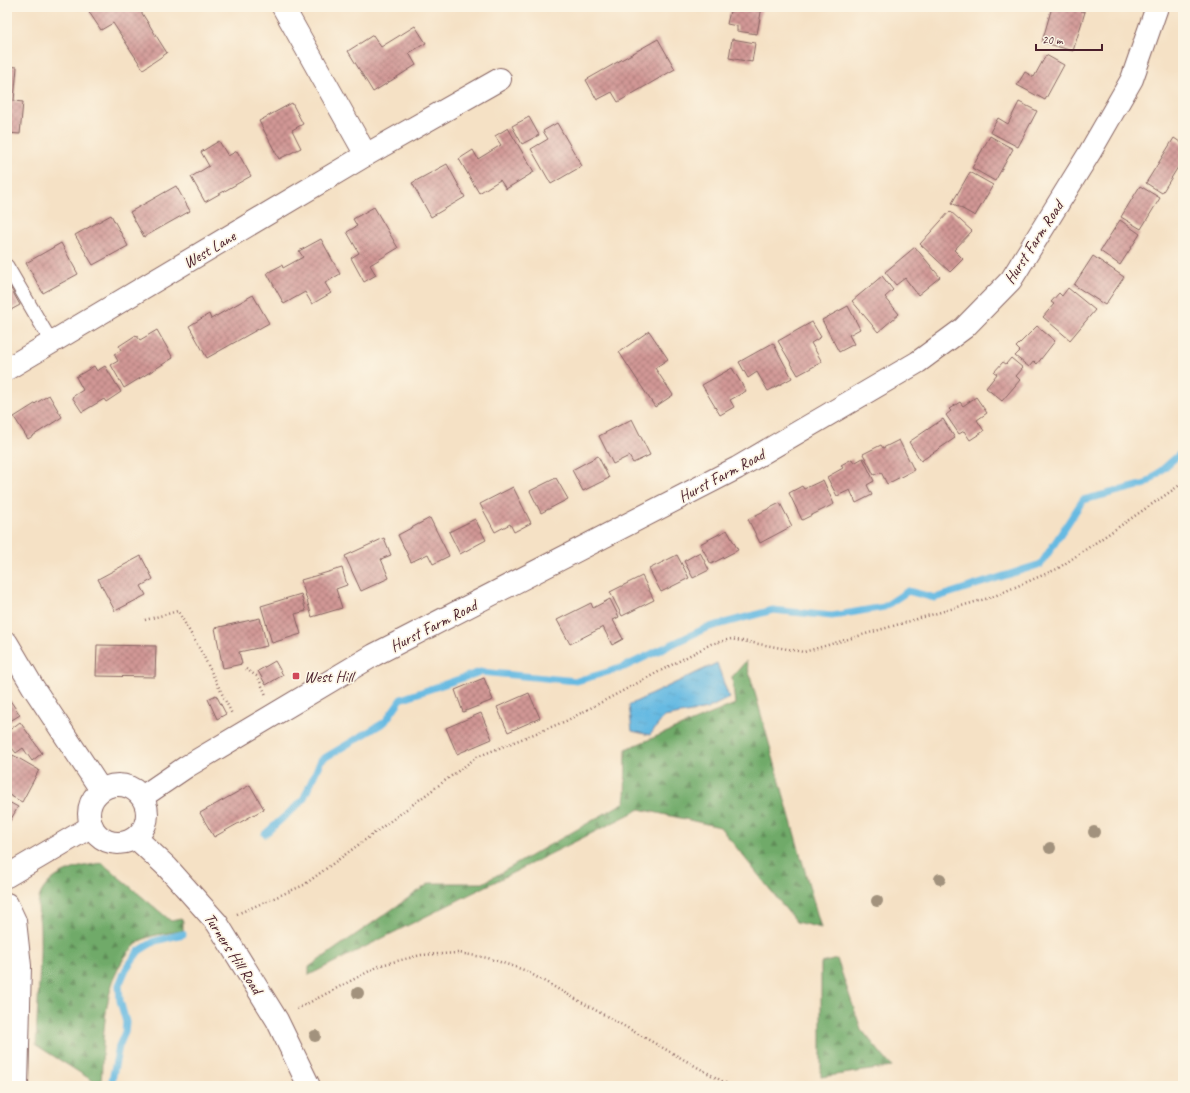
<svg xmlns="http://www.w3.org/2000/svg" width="1190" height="1093" viewBox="0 0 1190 1093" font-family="Caveat,sans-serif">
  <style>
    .forest { fill: url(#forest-firs); stroke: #5d644a }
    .water { fill: url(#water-ripples); stroke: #586c86 }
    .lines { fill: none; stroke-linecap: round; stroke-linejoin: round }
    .stream { stroke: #66bae2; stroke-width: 7 }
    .building { fill: url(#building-cross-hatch) }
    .lane-casing { stroke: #866361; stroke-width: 15 }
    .street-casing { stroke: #866361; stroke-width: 24 }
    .secondary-casing { stroke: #866361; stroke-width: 24 }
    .path { stroke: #866361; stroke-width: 2.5; stroke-dasharray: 1 3; stroke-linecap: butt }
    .lane { stroke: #fff; stroke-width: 13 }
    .street { stroke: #fff; stroke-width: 22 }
    .secondary { stroke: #fff; stroke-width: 22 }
    .tree { fill: #a2927d }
    .poi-dot { fill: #d1495b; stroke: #fcf5e5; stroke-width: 1.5 }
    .labels { text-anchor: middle; stroke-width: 3.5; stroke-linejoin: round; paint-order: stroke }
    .street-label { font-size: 16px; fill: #4a1f2b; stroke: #fcf5e5 }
    .poi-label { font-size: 16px; fill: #4a1f2b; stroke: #fcf5e5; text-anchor: start }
  </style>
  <defs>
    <pattern id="forest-firs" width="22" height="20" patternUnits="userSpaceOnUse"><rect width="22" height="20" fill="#70aa69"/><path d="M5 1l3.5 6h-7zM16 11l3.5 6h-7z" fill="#5e8a57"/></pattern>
    <pattern id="water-ripples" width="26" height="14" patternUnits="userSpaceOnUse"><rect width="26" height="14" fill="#66bae2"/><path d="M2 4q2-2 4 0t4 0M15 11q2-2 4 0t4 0" fill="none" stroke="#5a9fc2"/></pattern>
    <pattern id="building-cross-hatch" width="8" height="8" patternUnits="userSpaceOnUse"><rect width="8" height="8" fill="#d19795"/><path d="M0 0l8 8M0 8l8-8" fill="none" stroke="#ac7b7a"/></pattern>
  </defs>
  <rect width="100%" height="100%" fill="#fcf5e5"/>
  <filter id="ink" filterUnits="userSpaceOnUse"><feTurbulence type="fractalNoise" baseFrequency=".025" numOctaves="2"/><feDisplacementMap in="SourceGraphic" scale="8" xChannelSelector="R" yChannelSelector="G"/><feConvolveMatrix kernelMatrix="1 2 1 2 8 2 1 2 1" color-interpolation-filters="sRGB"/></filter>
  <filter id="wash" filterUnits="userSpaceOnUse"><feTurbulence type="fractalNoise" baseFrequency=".012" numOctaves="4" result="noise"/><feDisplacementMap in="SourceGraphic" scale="16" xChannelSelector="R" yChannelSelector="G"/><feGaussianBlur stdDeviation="0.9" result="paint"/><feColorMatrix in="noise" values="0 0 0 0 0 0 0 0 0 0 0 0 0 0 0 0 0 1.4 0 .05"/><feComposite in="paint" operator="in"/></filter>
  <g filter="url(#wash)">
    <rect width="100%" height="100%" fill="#f5e1c5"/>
    <g class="forest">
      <polygon points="746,661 821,928 796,922 720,827 640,809 309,975 309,967 430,883 483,883 625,802 626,749 735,704 732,677"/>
      <path d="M102 863 171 921 181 919 183 921V931C171 933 154 934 144 939 100 965 104 1041 101 1086L36 1045C37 1007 41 967 40 929 40 916 35 905 41 893 53 871 80 866 102 863Z"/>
      <polygon points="837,959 861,1029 892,1067 821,1077 821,963"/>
    </g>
    <polygon class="water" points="717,663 729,698 707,709 664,717 650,735 632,731 629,705"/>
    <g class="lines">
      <g class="stream">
        <polyline points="265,834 303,800 321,760 385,722 401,699 480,672 577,681 624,667 706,628 773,610 832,616 884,607 908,591 935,598 1041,564 1083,500 1146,484 1183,451"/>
        <polyline points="111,1085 119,1046 125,1032 126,1022 120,1001 119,985 126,969 139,951 155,941 183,934"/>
      </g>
    </g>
    <g id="blocks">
      <g class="building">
        <polygon points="97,7 138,7 167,53 143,69 113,23 101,30 89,12"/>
        <polygon points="731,7 762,7 757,34 737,31 737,26 727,24"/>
        <polygon points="1052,7 1068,7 1085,12 1073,51 1042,42"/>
        <polygon points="415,26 426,43 409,53 416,65 373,92 348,51 373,35 381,47"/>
        <polygon points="658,39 675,69 618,102 612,92 597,100 586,80"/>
        <polygon points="732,39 755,43 752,62 729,58"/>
        <polygon points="1046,55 1064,65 1045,100 1017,85 1025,72 1034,77"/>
        <polygon points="7,66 17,67 14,101 23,102 20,134 7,133"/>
        <polygon points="1019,102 1037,111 1018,147 990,132 998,118 1008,124"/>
        <polygon points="292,103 303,124 292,130 301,148 279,159 259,121"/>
        <polygon points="529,117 539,135 522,144 512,126"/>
        <polygon points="557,123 582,166 551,184 531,149 548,139 543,131"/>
        <polygon points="508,128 534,172 506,189 500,180 479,193 459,159 473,150 478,159 501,145 495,136"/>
        <polygon points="990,136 1013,149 995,181 972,168"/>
        <polygon points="1174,138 1183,144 1183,159 1162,193 1146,183"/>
        <polygon points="219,141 228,156 237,151 251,176 205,202 191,177 209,166 201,152"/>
        <polygon points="447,164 465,197 431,217 412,183"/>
        <polygon points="970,172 993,185 975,216 952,203"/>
        <polygon points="176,186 190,211 144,237 130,212"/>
        <polygon points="1140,186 1160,198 1141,229 1121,217"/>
        <polygon points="374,207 398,248 370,265 376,275 364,282 351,258 359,253 347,232 357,226 353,219"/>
        <polygon points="950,211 972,231 954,250 963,259 950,272 920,244"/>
        <polygon points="111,215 128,246 93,265 75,235"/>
        <polygon points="1120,220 1140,234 1120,265 1100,251"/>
        <polygon points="321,239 340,274 325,283 331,293 312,304 305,292 284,304 267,273 282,265 283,268 303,257 299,251"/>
        <polygon points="61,243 78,274 43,293 26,263"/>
        <polygon points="915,247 940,277 918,295 905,278 896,285 885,272"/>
        <polygon points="1093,256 1124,277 1105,305 1074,285"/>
        <polygon points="882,276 893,290 885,297 899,314 878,332 852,301"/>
        <polygon points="8,283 20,305 7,312 7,284"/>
        <polygon points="1068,288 1095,310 1070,340 1043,317 1054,304 1051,302 1059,293 1062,296"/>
        <polygon points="253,295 269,323 207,358 189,326 209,314 211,319"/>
        <polygon points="848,306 860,329 849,335 854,344 839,352 822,320"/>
        <polygon points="812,322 821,337 811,343 822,362 798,375 778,341"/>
        <polygon points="1037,326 1055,341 1037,364 1034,361 1029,367 1015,356 1020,351 1016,347"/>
        <polygon points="157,330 173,358 124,388 111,365 118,361 114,354 121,350 119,346 136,335 140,340"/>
        <polygon points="649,331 668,359 655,368 673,395 655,407 619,352"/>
        <polygon points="773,343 792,378 768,391 757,372 748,378 739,362"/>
        <polygon points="1011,358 1023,368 1016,376 1020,380 1002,401 986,388 997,374 994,372 1003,362 1006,364"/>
        <polygon points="94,366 97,371 105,366 121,392 106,402 104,399 82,412 72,397 83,390 76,377"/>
        <polygon points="732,368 746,391 730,400 734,407 720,415 702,385"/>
        <polygon points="49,395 62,417 28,439 14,417"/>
        <polygon points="976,397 987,413 977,420 984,431 970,440 964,431 959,434 946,415 951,411 949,409 960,402 963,406"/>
        <polygon points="632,419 650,455 633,463 629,456 613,464 599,436"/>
        <polygon points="943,419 955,438 921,461 909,442"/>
        <polygon points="899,440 914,470 887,484 881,472 874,475 863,454 881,445 883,448"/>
        <polygon points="598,456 609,478 583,491 572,470"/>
        <polygon points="863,458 874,481 867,485 872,495 856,503 850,490 837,496 827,477 843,468 841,465 852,459 854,463"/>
        <polygon points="556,478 568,499 541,513 530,491"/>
        <polygon points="823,480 834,504 802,520 789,493 802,486 804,489"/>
        <polygon points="513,487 531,523 514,532 510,524 495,532 480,504"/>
        <polygon points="780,503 792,526 760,543 748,519"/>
        <polygon points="430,518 449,556 433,564 428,554 411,562 398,535"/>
        <polygon points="475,519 486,540 460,554 449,532"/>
        <polygon points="727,530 738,550 711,564 700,544"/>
        <polygon points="384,538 391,555 381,559 389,578 361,591 345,556"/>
        <polygon points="700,552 709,570 693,578 684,561"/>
        <polygon points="677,555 689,578 661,592 649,569"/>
        <polygon points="141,556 153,579 141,586 146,595 115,611 98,579"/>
        <polygon points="342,568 347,585 336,589 342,608 312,617 301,580"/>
        <polygon points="642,576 654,600 622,616 610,592"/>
        <polygon points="301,594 306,611 295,614 301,634 272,643 261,606"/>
        <polygon points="610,599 619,617 613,620 623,639 612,645 603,627 570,644 557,620 591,603 593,608"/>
        <polygon points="260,618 267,646 239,652 242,664 223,668 215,628"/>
        <polygon points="97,645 156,646 155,677 96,676"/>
        <polygon points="275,661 283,675 266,685 258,671"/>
        <polygon points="484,678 493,700 463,712 455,690"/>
        <polygon points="529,693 540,718 508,732 497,707"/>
        <polygon points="216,695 226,714 217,719 208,699"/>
        <polygon points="7,696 20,715 7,723"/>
        <polygon points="481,713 492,739 457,754 446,728"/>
        <polygon points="20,722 42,753 32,761 23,748 16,753 7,742 7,732"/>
        <polygon points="7,755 12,758 13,755 39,770 22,802 7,794"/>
        <polygon points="250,785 264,809 214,837 200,813"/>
        <polygon points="7,801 18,807 7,826"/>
      </g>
    </g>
  </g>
  <g filter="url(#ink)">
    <use href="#blocks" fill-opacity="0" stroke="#866361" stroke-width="1"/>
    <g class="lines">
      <defs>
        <polyline id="lane" points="7,266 52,343"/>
        <g id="street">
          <polyline points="283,7 366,155"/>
          <polyline points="7,369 366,155 500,79"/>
        </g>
        <g id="secondary">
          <polyline points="7,643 33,687 101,790"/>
          <circle cx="118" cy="814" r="29"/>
          <polyline points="142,797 186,767 374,655 737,468 918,362 964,328 1011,280 1090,152 1132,79 1157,7"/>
          <polyline points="136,838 167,867 217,923 277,1020 309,1086"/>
          <polyline points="7,876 92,826"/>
          <polyline points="7,904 15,921 20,966 17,1086"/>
        </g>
      </defs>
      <use href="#lane" class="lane-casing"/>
      <use href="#street" class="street-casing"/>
      <use href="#secondary" class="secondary-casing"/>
      <g class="path">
        <polyline points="145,620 178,611 203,655 232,714"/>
        <polyline points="246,669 258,677 266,695"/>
        <polyline points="237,914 304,885 477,757 566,721 711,644 731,639 804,652 992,597 1057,569 1183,483"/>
        <polyline points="297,1009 381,965 421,955 459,953 488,958 524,970 731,1086"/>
      </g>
      <use href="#lane" class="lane"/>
      <use href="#street" class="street"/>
      <use href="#secondary" class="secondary"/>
    </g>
    <g class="tree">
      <circle cx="1094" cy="832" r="6"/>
      <circle cx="1050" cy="848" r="6"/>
      <circle cx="940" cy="879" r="6"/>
      <circle cx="877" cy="901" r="6"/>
      <circle cx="358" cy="993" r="6"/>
      <circle cx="315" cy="1036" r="6"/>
    </g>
  </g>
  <rect class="poi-dot" x="292" y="672" width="8" height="8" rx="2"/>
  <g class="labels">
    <g class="street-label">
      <text transform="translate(1033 242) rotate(-57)" y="6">Hurst Farm Road</text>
      <text transform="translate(209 249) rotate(-31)" y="6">West Lane</text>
      <text transform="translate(721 475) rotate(-28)" y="6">Hurst Farm Road</text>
      <text transform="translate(433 625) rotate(-27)" y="6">Hurst Farm Road</text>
      <text transform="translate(234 953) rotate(57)" y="6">Turners Hill Road</text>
    </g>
    <g class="poi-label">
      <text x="304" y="682">West Hill</text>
    </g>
  </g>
  <rect width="1190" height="1093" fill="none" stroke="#fcf5e5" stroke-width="24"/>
  <path d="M1036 44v6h66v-6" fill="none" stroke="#4a1f2b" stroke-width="2"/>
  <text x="1042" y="44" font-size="12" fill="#4a1f2b" stroke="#fcf5e5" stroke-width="3" paint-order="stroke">20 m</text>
</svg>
